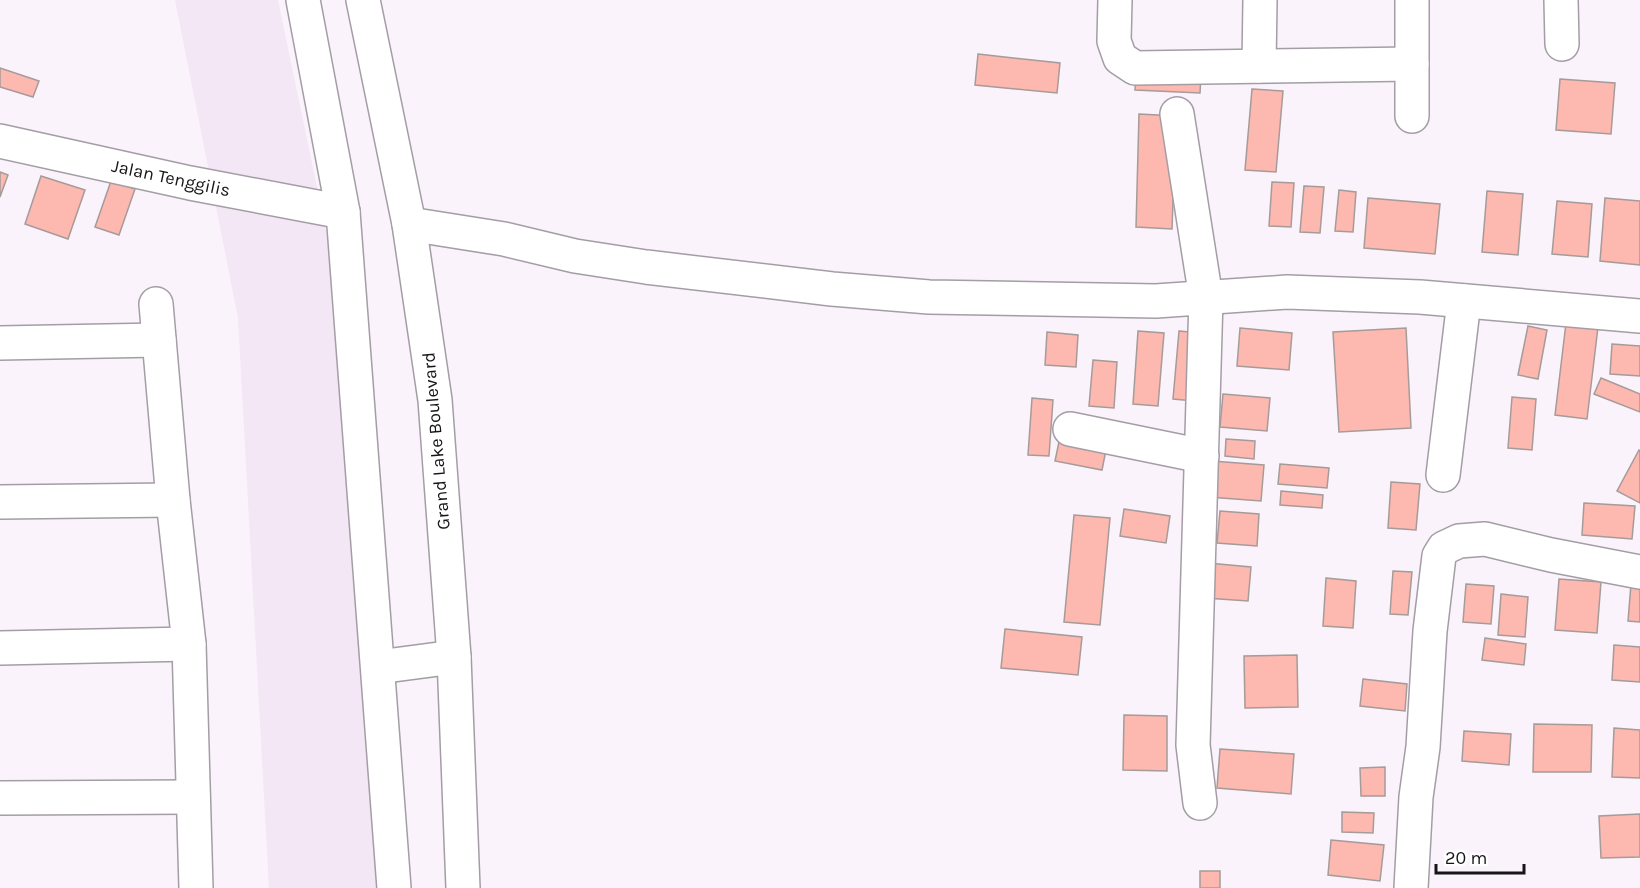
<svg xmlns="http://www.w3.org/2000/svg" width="1640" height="888" viewBox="0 0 1640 888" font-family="Karla,sans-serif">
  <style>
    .built { fill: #f3e6f5 }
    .building { fill: #fdb8b0; stroke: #a69b99; stroke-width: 1.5 }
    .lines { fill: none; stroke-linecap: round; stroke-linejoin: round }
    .minor-casing { stroke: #a49da5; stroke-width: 36 }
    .tertiary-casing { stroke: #a49da5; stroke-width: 36 }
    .minor { stroke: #fff; stroke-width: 33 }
    .tertiary { stroke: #fff; stroke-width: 33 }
    .labels { text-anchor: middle; stroke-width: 6; stroke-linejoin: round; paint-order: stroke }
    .street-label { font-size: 18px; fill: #161416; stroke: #fff }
  </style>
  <rect width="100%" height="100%" fill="#faf3fb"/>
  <polygon class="built" points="175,0 278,0 343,312 377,888 269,888 238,318"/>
  <g class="building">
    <polygon points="978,54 1060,63 1057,93 975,85"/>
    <polygon points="0,68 39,81 33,97 0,87"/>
    <polygon points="1136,71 1201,75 1200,93 1135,90"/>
    <polygon points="1560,79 1615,83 1611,134 1556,130"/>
    <polygon points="1252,89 1283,91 1276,172 1245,170"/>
    <polygon points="1139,114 1176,116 1172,229 1136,227"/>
    <polygon points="0,172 8,175 0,197"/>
    <polygon points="41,176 85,190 68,239 25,224"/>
    <polygon points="111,181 135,189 119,235 95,227"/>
    <polygon points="1272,182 1294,183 1291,227 1269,226"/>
    <polygon points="1304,186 1324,187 1320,233 1300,232"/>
    <polygon points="1339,190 1356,192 1353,232 1335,231"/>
    <polygon points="1487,191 1523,194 1518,255 1482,252"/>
    <polygon points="1368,198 1440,204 1435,254 1364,248"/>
    <polygon points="1605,198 1640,201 1640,265 1600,261"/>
    <polygon points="1557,201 1592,204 1588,257 1552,254"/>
    <polygon points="1566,323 1598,327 1587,419 1555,415"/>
    <polygon points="1528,326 1547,330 1538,379 1518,375"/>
    <polygon points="1240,328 1292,333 1289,370 1237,366"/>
    <polygon points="1406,328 1411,428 1339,432 1333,332"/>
    <polygon points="1138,331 1164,333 1158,406 1133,404"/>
    <polygon points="1179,331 1200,333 1194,401 1173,399"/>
    <polygon points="1047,332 1078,335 1076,367 1045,365"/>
    <polygon points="1612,344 1640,346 1640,376 1610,374"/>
    <polygon points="1093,360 1117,362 1114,408 1089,406"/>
    <polygon points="1601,378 1640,394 1640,412 1594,394"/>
    <polygon points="1223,394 1270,398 1267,431 1220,427"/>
    <polygon points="1512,397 1536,399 1532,450 1508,448"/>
    <polygon points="1032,398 1053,400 1049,456 1028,455"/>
    <polygon points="1060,437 1107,445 1102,470 1055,461"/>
    <polygon points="1226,439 1255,441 1254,459 1225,456"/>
    <polygon points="1639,450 1640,451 1640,503 1617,491"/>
    <polygon points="1212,461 1264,465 1261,501 1209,497"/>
    <polygon points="1280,464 1329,468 1327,488 1278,484"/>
    <polygon points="1391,482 1420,484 1416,530 1388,528"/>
    <polygon points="1281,491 1323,495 1322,508 1280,505"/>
    <polygon points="1584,503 1635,506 1632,539 1582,535"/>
    <polygon points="1124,509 1170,516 1166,543 1120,536"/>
    <polygon points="1220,511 1259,514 1257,546 1217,543"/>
    <polygon points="1074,515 1110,518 1100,625 1064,622"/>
    <polygon points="1208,563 1251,567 1248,601 1205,598"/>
    <polygon points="1393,571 1412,572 1408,615 1390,614"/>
    <polygon points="1326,578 1356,581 1353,628 1323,626"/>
    <polygon points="1559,579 1601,582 1597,633 1555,630"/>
    <polygon points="1466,584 1494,586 1491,624 1463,622"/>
    <polygon points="1631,584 1640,585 1640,622 1628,621"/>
    <polygon points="1501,594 1528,597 1525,637 1498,635"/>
    <polygon points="1005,629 1082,637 1078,675 1001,668"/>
    <polygon points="1485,638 1526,644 1524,665 1482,660"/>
    <polygon points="1614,645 1640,647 1640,682 1612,680"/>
    <polygon points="1297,655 1298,707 1245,708 1244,656"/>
    <polygon points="1363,679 1407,684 1405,711 1360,706"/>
    <polygon points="1124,715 1167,716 1167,771 1123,770"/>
    <polygon points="1534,724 1592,725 1591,772 1533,772"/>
    <polygon points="1614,728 1640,730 1640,778 1612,777"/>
    <polygon points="1464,731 1511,734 1509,765 1462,761"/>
    <polygon points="1220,749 1294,754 1291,794 1217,788"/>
    <polygon points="1385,767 1385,796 1361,796 1360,768"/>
    <polygon points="1342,812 1374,813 1373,833 1342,832"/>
    <polygon points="1640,814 1640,857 1601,858 1599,816"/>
    <polygon points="1331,840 1384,845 1380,881 1328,875"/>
    <rect x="1200" y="871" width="20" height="17"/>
  </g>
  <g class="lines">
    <defs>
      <g id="minor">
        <polyline points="1115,0 1114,41 1120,58 1135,68 1412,64"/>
        <polyline points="1412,0 1412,116"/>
        <polyline points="1561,0 1562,44"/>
        <polyline points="1259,66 1260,0"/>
        <polyline points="1177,114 1206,298 1193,745 1200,803"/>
        <polyline points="0,141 190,183 343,212"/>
        <polyline points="409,224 504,239 575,256 646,267 832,289 929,297 1156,301 1287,292 1420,297 1640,316"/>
        <polyline points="156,304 173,500 189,644 196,888"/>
        <polyline points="0,343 159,340"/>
        <polyline points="1070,429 1202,456"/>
        <polyline points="1443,475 1464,301"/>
        <polyline points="0,502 173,500"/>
        <polyline points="0,648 189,644"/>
        <polyline points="0,798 193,797"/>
        <polyline points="1411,888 1416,797 1423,747 1430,631 1439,556 1444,548 1459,541 1485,539 1551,555 1640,572"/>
      </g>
      <g id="tertiary">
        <polyline points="303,0 343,212 394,888"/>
        <polyline points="363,0 409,224 435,400 454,657 463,888"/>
        <polyline points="378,667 454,657"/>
      </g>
    </defs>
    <use href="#minor" class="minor-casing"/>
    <use href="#tertiary" class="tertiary-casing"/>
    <use href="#minor" class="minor"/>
    <use href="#tertiary" class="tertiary"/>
  </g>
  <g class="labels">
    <g class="street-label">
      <text transform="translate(171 178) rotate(12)" y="6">Jalan Tenggilis</text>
      <text transform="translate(436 441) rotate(-95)" y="6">Grand Lake Boulevard</text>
    </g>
  </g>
  <path d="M1436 864v9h88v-9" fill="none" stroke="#161416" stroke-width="3"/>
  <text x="1445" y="864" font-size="18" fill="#161416" stroke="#ffffff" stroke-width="4.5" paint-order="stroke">20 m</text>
</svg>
